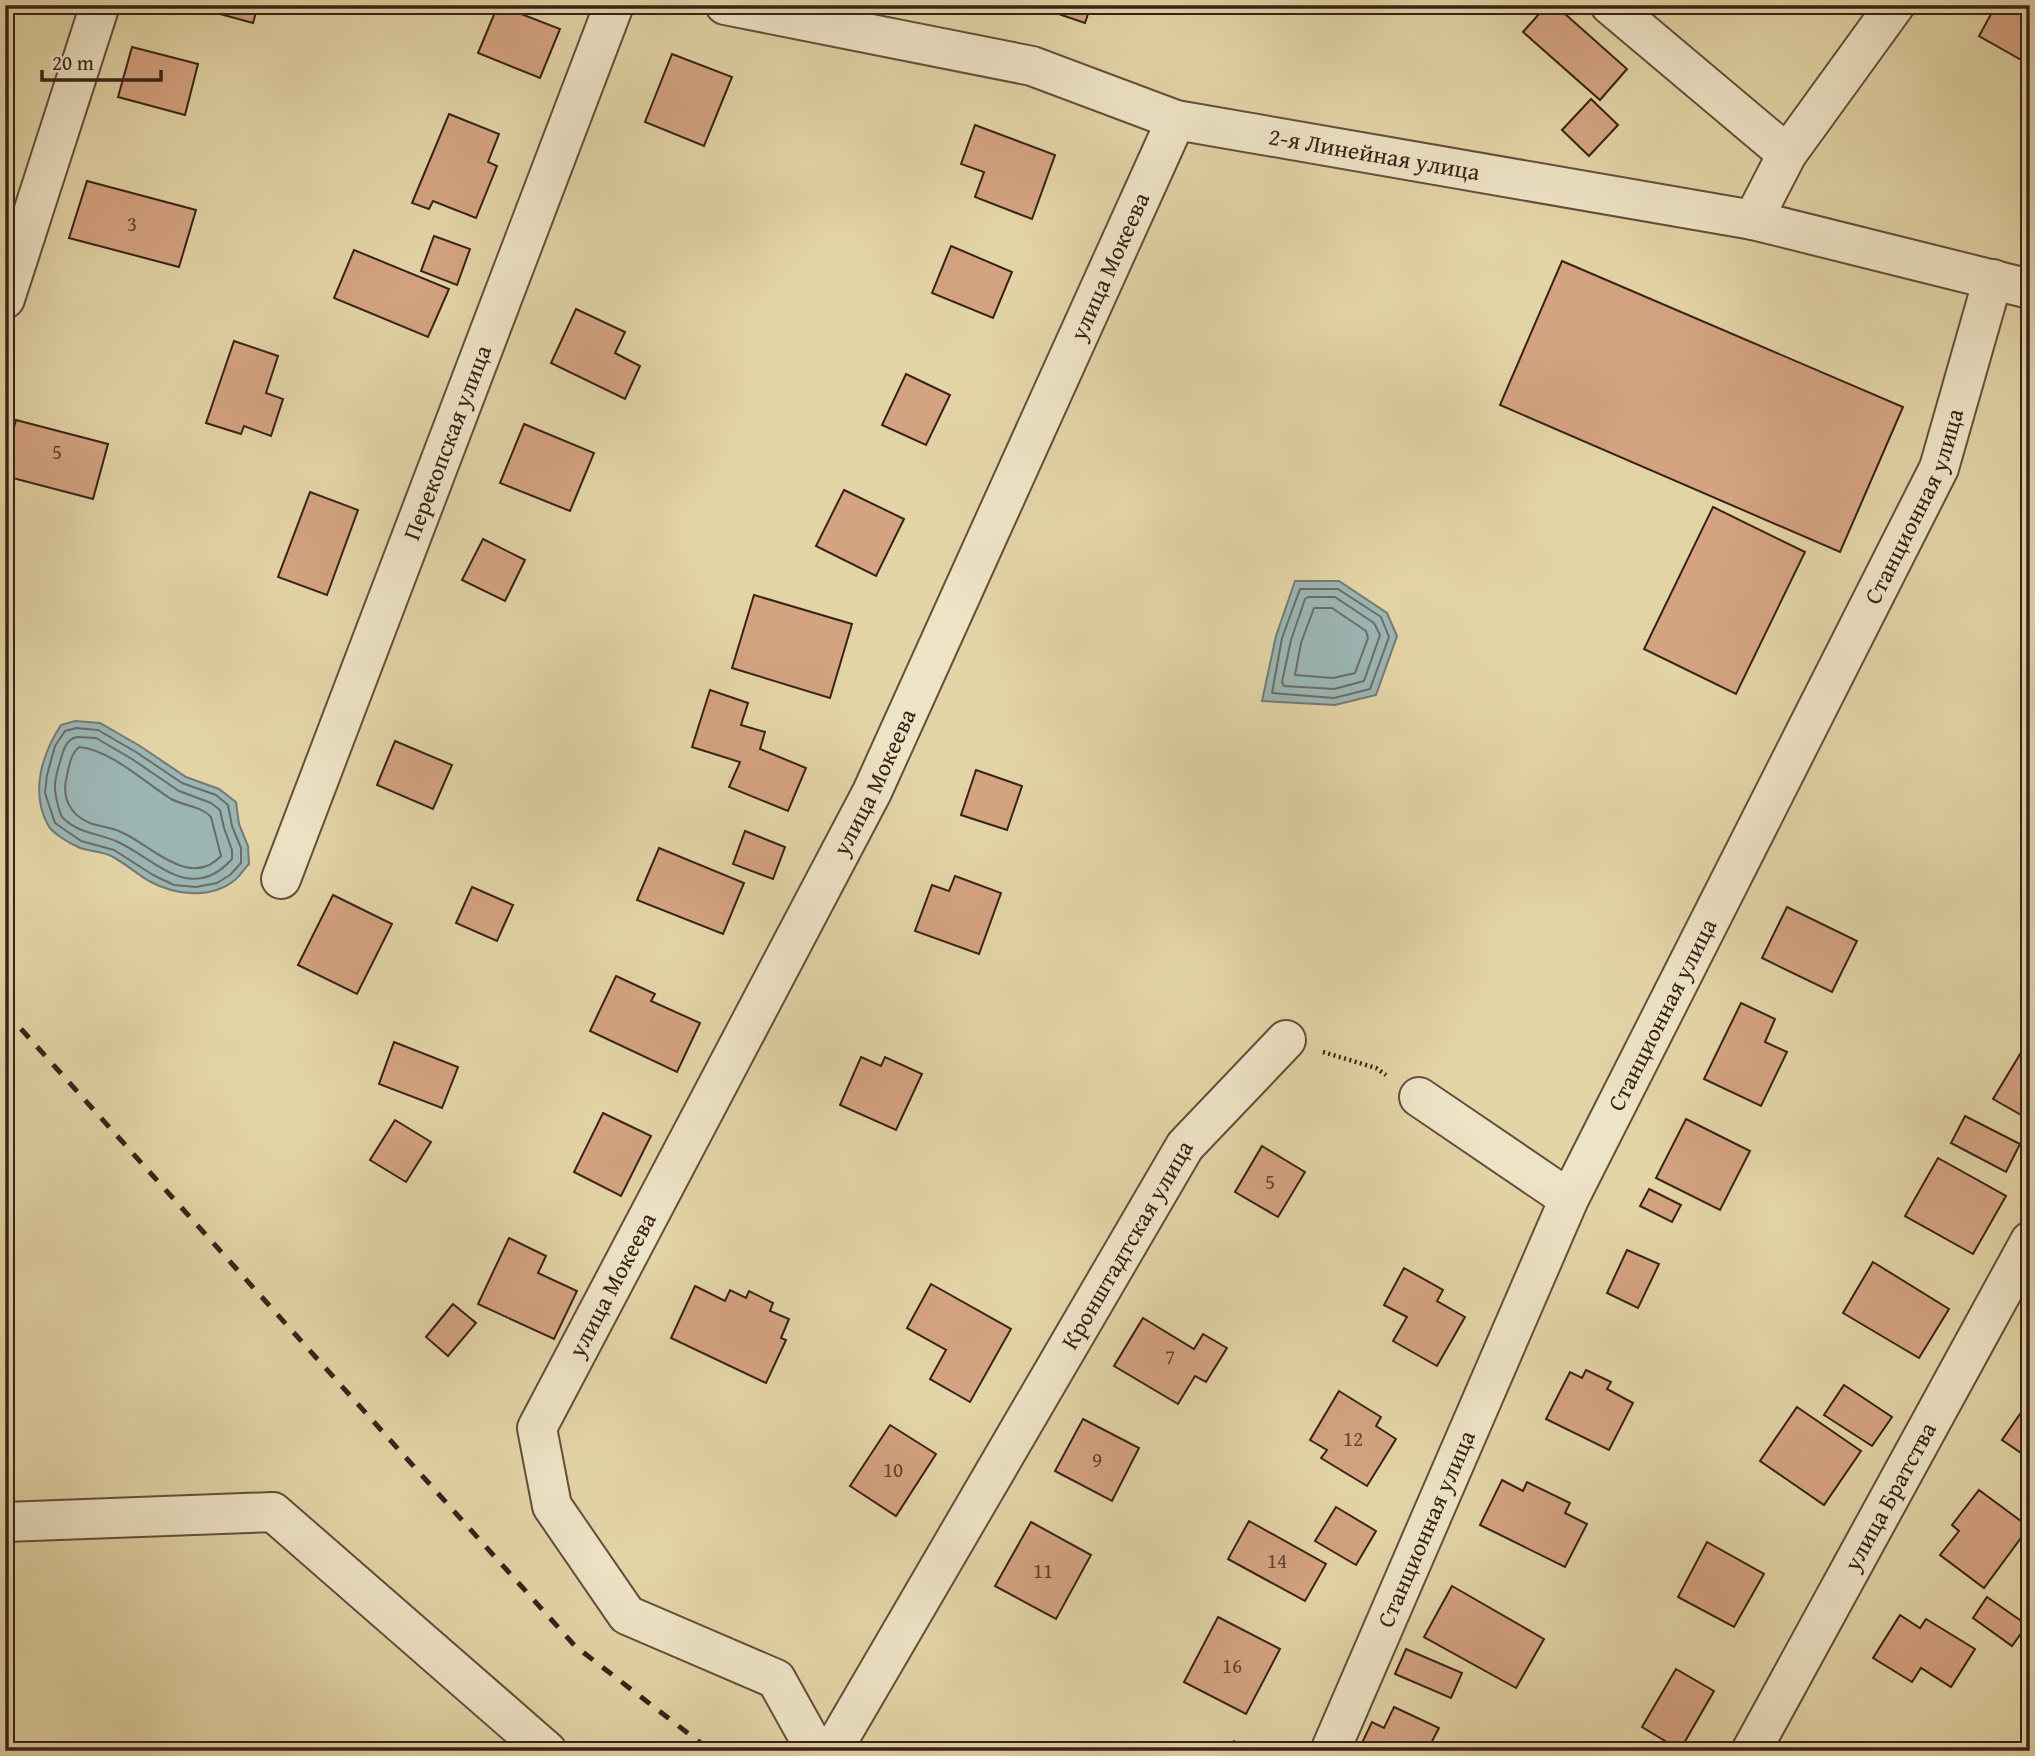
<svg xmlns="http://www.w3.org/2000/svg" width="2035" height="1756" viewBox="0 0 2035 1756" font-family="'Gentium Book Plus',serif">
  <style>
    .water { fill: #9bb5b3; stroke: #747a75; stroke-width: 2 }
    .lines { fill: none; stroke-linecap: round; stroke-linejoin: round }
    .shore { stroke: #6a6c66; stroke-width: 2 }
    .building { fill: #d4a381; stroke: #392219; stroke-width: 2 }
    .minor-casing { stroke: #644e3c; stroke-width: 42 }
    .path { stroke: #392219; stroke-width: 4.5; stroke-dasharray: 2 3.5; stroke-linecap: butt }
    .minor { stroke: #ede3c5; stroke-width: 38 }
    .rail { stroke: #392219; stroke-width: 5; stroke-dasharray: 12 12; stroke-linecap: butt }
    .labels { text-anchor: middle; stroke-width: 6; stroke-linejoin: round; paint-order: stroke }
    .number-label { font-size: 21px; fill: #604233 }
    .street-label { font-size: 24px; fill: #392219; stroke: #ede3c5 }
  </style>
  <rect width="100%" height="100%" fill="#e3d4a6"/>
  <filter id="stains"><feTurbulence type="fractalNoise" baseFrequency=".00286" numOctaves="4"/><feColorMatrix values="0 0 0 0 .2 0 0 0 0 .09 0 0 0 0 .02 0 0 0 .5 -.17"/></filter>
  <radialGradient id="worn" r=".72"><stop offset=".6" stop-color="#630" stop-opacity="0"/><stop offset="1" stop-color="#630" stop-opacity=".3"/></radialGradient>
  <g class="water">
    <polygon points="1295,581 1339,581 1387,613 1397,636 1376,695 1335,705 1262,701 1276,636"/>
    <path d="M75 721 100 723 140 746 186 777 219 789 236 802 239 824 248 846 249 864C244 869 240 876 235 880 210 900 175 895 149 881 137 874 126 864 113 857 103 851 89 852 78 847 69 843 52 833 48 825 30 792 42 754 61 725Z"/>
  </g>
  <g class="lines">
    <g class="shore">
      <polygon points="1300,589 1338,589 1381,617 1389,637 1370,689 1334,698 1272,693 1282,638"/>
      <polygon points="1335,597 1374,623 1380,635 1364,681 1334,689 1284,686 1282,682 1291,640 1305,599 1308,597"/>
      <polygon points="1314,608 1332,608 1366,631 1368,638 1355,673 1333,678 1295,675 1301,643"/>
      <polygon points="76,728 98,730 136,752 182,783 216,795 228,805 232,826 241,848 241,863 230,875 217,883 196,887 174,885 153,875 114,850 81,841 55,823 45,793 47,775 55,746 65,731"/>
      <path d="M77 737 96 738 132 759 179 791 211 803 220 810 224 828 232 850V859C191 905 155 859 118 842 99 833 79 834 63 818 61 816 60 813 59 809 53 789 54 781 60 762 63 751 66 739 77 737Z"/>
      <path d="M79 747C111 750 144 782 171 799 184 806 201 806 211 817L221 856C190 890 150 844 121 832 111 827 100 827 90 823 70 815 61 797 67 776 69 765 71 754 79 747Z"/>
    </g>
  </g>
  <g class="building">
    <polygon points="187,5 258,5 253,23"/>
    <polygon points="498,5 560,29 540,78 478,53"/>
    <polygon points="1032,5 1091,5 1085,23"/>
    <polygon points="1547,5 1555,5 1627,69 1600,100 1523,32"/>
    <polygon points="1996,5 2030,5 2030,48 2023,61 1979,36"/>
    <polygon points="132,47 198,64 185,115 118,97"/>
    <polygon points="672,54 732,77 704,146 645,122"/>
    <polygon points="1591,99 1618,125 1589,156 1562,130"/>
    <polygon points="449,114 499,134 488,162 497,166 476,218 433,201 429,209 412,203"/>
    <polygon points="975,125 1055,155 1032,219 975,197 984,172 961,164"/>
    <polygon points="87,181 196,210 179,267 69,238"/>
    <polygon points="434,236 470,249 457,285 421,271"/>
    <polygon points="951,246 1012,272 993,318 932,293"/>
    <polygon points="354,250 449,289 428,337 334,298"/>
    <polygon points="1562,261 1903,407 1840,552 1500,405"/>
    <polygon points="576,309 625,332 615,353 640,366 625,399 551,363"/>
    <polygon points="234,341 278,356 266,393 283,399 271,436 244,426 241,434 206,423"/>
    <polygon points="906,374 950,395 926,445 882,425"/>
    <polygon points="16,420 108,444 93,499 5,476 5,460"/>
    <polygon points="524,424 594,453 570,511 500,483"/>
    <polygon points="844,490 904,519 876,576 816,546"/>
    <polygon points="310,492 358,510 327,595 278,577"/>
    <polygon points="1713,507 1805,552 1736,694 1644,649"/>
    <polygon points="483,539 525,560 505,601 462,580"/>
    <polygon points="754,595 852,624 830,698 732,668"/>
    <polygon points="710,690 748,703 741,725 765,732 760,749 806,768 788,811 729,787 740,762 692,747"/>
    <polygon points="395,741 452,765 433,809 377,785"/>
    <polygon points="976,770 1022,786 1007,830 961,815"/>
    <polygon points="745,831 785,847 773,879 733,864"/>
    <polygon points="659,848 744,883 723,934 637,900"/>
    <polygon points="955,876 1001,893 979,954 915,931 932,885 949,891"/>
    <polygon points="472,887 513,905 497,941 456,923"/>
    <polygon points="333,895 392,924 357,994 298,965"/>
    <polygon points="1787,907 1857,941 1832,992 1762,958"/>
    <polygon points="616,976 655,994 651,1001 700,1023 677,1072 590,1031"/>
    <polygon points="1741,1003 1775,1019 1765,1042 1787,1052 1761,1106 1704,1079"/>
    <polygon points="394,1042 458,1067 442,1108 379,1084"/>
    <polygon points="2022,1051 2030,1056 2030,1120 1993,1099"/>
    <polygon points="861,1057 881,1066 885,1057 922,1074 896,1130 840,1105"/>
    <polygon points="603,1113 651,1136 621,1196 574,1172"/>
    <polygon points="1965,1116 2020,1144 2006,1172 1951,1143"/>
    <polygon points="1686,1119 1750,1151 1720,1210 1656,1178"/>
    <polygon points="395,1120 431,1142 406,1182 370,1160"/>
    <polygon points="1262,1146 1305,1172 1278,1217 1235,1192"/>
    <polygon points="1938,1158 2006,1196 1973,1254 1905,1216"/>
    <polygon points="1649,1189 1681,1205 1672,1222 1640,1206"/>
    <polygon points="509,1238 546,1256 538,1273 577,1291 554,1339 478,1304"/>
    <polygon points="1627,1250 1659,1264 1638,1308 1607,1293"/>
    <polygon points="1873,1262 1949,1309 1919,1358 1843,1313"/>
    <polygon points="1404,1268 1443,1290 1437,1301 1465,1317 1437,1366 1393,1341 1407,1317 1384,1305"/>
    <polygon points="931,1284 1011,1329 970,1402 930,1379 946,1350 907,1328"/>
    <polygon points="695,1286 725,1301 730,1290 746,1298 749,1291 773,1303 770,1311 789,1319 781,1338 786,1340 766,1383 671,1338"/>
    <polygon points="453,1304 476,1323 448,1356 426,1337"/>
    <polygon points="1143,1318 1194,1349 1203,1334 1227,1348 1206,1382 1195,1376 1178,1404 1114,1366"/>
    <polygon points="1586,1370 1611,1382 1607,1389 1633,1403 1609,1450 1546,1419 1570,1372 1582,1378"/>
    <polygon points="1844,1385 1892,1417 1872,1446 1824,1415"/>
    <polygon points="1339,1391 1381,1417 1376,1426 1396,1439 1367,1486 1321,1458 1327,1450 1310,1440"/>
    <polygon points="2029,1401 2030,1401 2030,1459 2002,1440"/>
    <polygon points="1797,1407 1861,1451 1824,1505 1760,1461"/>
    <polygon points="1083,1419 1139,1448 1112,1501 1055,1471"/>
    <polygon points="890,1425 936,1454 896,1516 850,1486"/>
    <polygon points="1502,1480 1523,1491 1527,1482 1570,1503 1565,1513 1587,1524 1565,1567 1480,1525"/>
    <polygon points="1979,1490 2029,1527 1984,1588 1940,1555 1959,1531 1952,1525"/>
    <polygon points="1336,1507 1376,1531 1356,1565 1315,1541"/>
    <polygon points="1249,1521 1326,1564 1305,1601 1228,1559"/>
    <polygon points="1031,1522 1091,1555 1056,1619 995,1586"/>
    <polygon points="1707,1542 1764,1574 1734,1627 1678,1597"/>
    <polygon points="1452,1586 1544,1639 1516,1688 1424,1637"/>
    <polygon points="1987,1597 2027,1625 2012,1646 1973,1618"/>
    <polygon points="1900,1615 1920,1628 1926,1619 1975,1649 1951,1687 1921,1668 1912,1682 1873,1658"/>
    <polygon points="1218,1617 1280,1649 1246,1714 1184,1682"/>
    <polygon points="1406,1649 1462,1673 1451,1698 1395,1674"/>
    <polygon points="1676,1669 1714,1691 1680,1750 1642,1727"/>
    <polygon points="1394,1707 1439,1728 1428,1749 1431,1751 1358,1751 1372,1722 1384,1728"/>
    <polygon points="1234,1741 1251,1751 1228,1751"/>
  </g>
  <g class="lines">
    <defs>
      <g id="minor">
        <path id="s1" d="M725 5 1032 66 1176 120 1753 220 2030 289"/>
        <polyline points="1610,5 1787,154"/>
        <polyline points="1753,220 1787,154 1895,5"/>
        <polyline points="5,299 100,5"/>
        <path id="s2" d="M281 879 614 5"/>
        <polyline points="1419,1097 1569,1199"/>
        <polyline points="5,1522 273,1512 547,1751"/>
        <path id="s3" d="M816 1751 776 1679 627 1615 552 1506 537 1428 872 792 1176 120"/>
        <path id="s4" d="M832 1751 1185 1146 1286 1040"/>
        <path id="s5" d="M1330 1751 1569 1199 1939 468 1993 279"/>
        <path id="s6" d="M1751 1751 2030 1241"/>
      </g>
    </defs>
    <use href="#minor" class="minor-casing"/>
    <polyline class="path" points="1323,1052 1376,1068 1386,1075"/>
    <use href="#minor" class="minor"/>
    <polyline class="rail" points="5,1011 575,1646 711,1751"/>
  </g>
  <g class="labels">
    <g class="number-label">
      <text x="132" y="231">3</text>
      <text x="57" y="459">5</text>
      <text x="1270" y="1189">5</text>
      <text x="1170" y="1364">7</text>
      <text x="1353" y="1446">12</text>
      <text x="1097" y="1467">9</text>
      <text x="893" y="1477">10</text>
      <text x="1277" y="1568">14</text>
      <text x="1043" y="1578">11</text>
      <text x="1232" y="1673">16</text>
    </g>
    <g class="street-label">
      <text dy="8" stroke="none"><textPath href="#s1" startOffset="668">2-я Линейная улица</textPath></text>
      <text dy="8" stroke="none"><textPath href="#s3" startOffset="1752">улица Мокеева</textPath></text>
      <text dy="8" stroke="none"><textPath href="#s2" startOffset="467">Перекопская улица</textPath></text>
      <text dy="8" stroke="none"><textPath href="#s5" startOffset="1376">Станционная улица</textPath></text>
      <text dy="8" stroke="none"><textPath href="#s3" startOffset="1185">улица Мокеева</textPath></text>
      <text dy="8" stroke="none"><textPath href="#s5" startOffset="808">Станционная улица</textPath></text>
      <text dy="8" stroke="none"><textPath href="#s4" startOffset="586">Кронштадтская улица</textPath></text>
      <text dy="8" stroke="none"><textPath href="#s3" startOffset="618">улица Мокеева</textPath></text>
      <text dy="8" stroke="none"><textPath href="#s6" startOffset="290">улица Братства</textPath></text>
      <text dy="8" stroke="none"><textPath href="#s5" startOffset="242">Станционная улица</textPath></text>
    </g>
  </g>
  <rect width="2035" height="1756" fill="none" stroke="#e3d4a6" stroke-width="28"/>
  <rect x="7" y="7" width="2021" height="1742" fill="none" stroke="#392219" stroke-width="3.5"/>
  <rect x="14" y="14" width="2007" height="1728" fill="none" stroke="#392219" stroke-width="2"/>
  <path d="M42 70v10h119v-10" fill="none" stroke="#392219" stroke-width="3.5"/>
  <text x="52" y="70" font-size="21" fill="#392219" stroke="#ede3c5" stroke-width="5" paint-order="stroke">20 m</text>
  <rect width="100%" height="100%" filter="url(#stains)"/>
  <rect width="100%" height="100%" fill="url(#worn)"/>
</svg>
